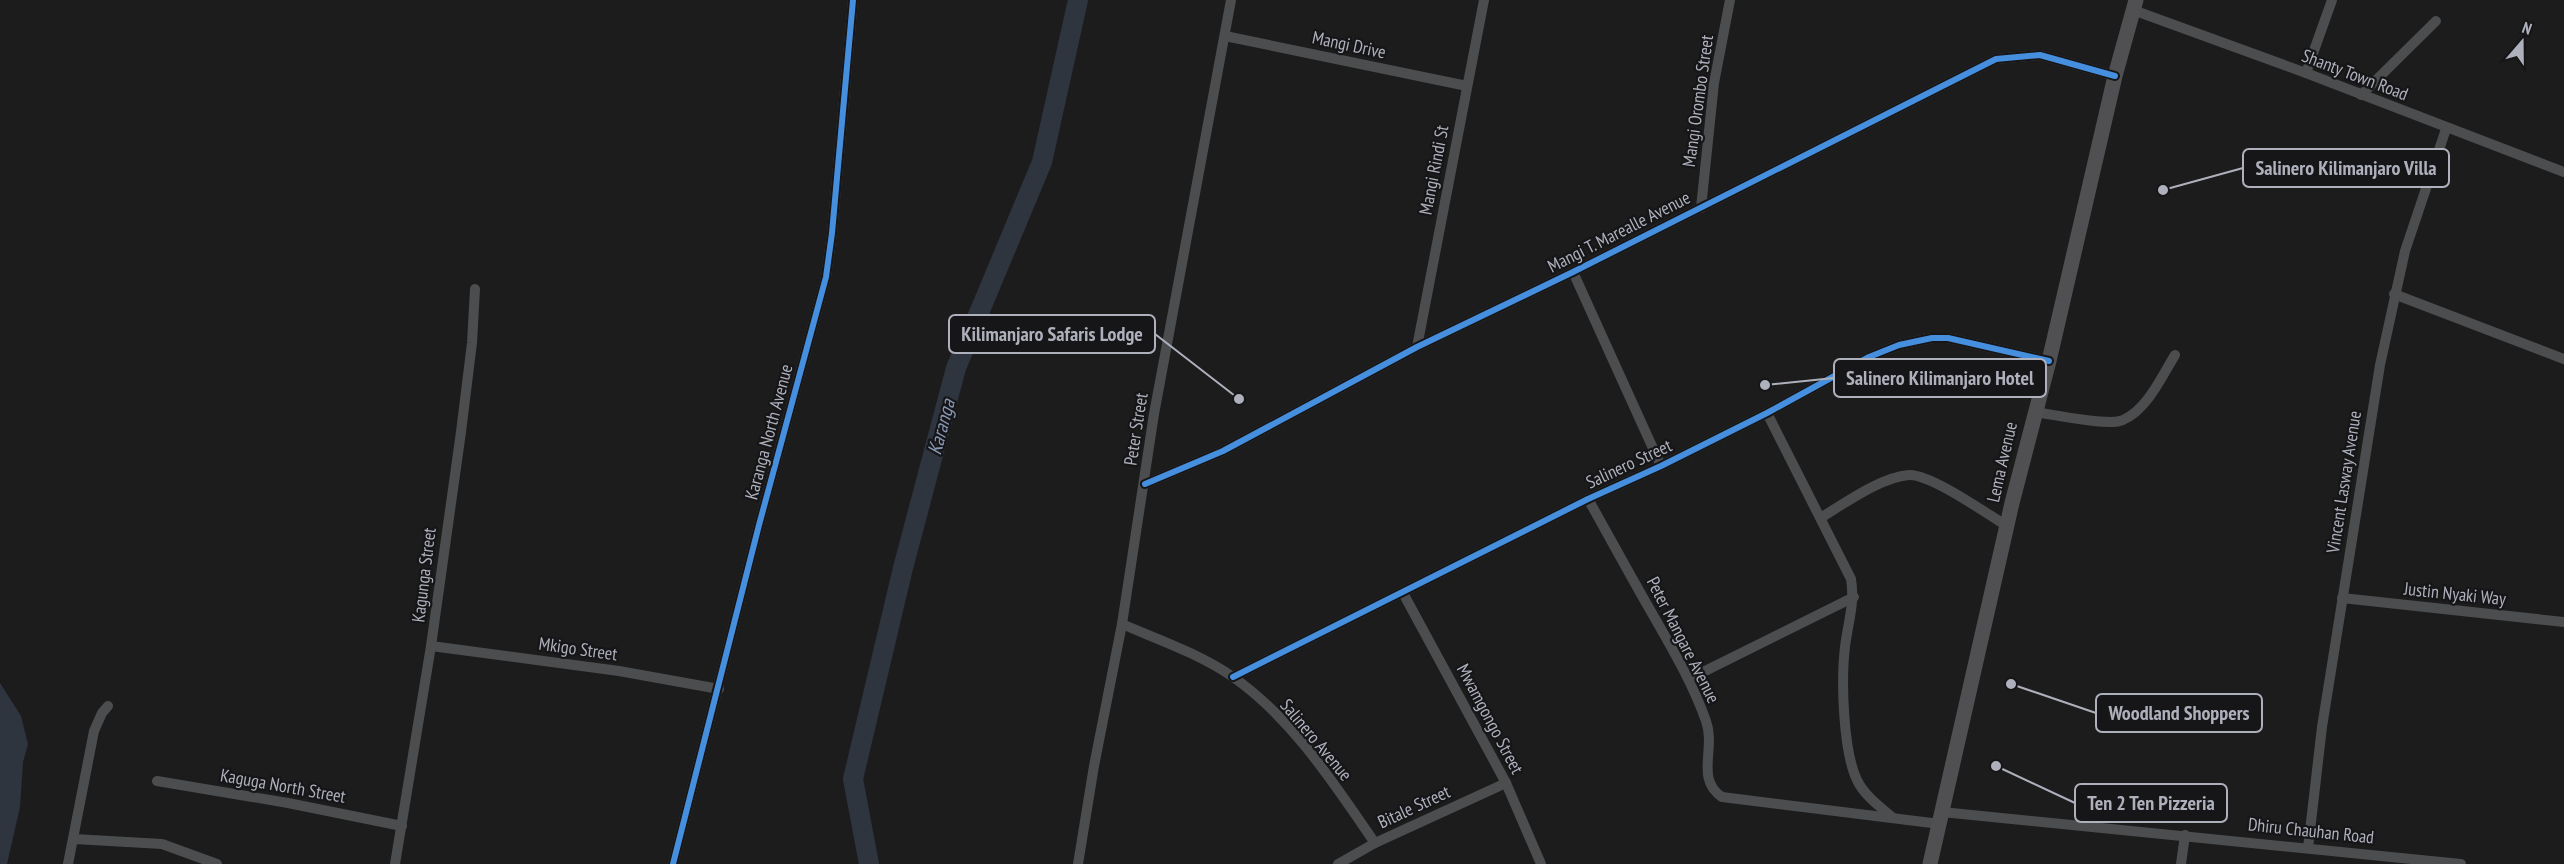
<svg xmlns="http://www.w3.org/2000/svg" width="2564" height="864" viewBox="0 0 2564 864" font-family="'PT Sans Narrow',sans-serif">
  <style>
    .water { fill: #2f353e }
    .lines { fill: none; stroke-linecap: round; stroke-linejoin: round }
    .river { stroke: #2f353e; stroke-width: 20 }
    .minor { stroke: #4c4d4f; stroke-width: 10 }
    .secondary { stroke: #505053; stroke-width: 15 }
    .cycleway-casing { stroke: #161618; stroke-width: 10 }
    .cycleway { stroke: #468fdf; stroke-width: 6 }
    .labels { text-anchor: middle; stroke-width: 4.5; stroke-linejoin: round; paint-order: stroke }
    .street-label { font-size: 18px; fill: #aeb0bc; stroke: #161618 }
    .water-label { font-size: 20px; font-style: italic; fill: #8797b5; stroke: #161618 }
    .leader { fill: none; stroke: #aeb0bc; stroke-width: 2 }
    .callout-dot { fill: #aeb0bc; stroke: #161618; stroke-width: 2 }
    .callout { fill: #161618; stroke: #aeb0bc; stroke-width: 2 }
    .callout-label { font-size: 20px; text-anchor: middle; font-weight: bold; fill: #aeb0bc }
  </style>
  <rect width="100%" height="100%" fill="#1c1c1c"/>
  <polygon class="water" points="0,683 21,716 28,744 23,762 20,807 7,864 0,864"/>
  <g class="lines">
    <polyline class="river" points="869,864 853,779 903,568 956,368 1042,162 1078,0"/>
    <g class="minor">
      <polyline points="2133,10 2306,73 2564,172"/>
      <polyline points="1225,36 1467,86"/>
      <polyline points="2306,73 2332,0"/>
      <polyline points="2361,95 2436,21"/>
      <polyline points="1701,208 1714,83 1730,0"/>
      <polyline points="1573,272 1661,466"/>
      <polyline points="2394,294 2564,359"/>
      <polyline points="1417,347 1484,0"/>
      <path d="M2034 412C2052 414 2109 427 2123 420 2147 410 2162 376 2175 355"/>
      <path d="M1767 413 1851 579C1855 604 1848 622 1845 647 1841 680 1843 751 1857 780 1864 795 1879 806 1892 817"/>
      <polyline points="1145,484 1223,451 1417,347 1573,272 1996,59 2040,55 2115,76"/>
      <path d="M1588 499C1610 538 1631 577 1653 615 1673 650 1693 684 1706 721 1716 749 1695 779 1722 797L1940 824"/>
      <path d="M1822 517C1845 503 1881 477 1909 475 1931 474 1987 514 2007 526"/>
      <polyline points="1403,593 1506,783 1541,864"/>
      <polyline points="2342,598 2564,622"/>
      <path d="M1122 624C1159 640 1200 654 1233 677 1293 719 1334 784 1375 843"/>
      <polyline points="431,646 619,671 719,689"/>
      <polyline points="1233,677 1588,499 1661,466 1767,413 1869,357 1899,345 1932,338 1948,338 2049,361"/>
      <polyline points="1689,679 1854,597"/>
      <polyline points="157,781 288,803 402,826"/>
      <polyline points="1942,812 2461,864"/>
      <polyline points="74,839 162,844 217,864"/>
      <polyline points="2308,848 2322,727 2380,365 2405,251 2446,129"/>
      <polyline points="68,864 94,731 102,713 108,706"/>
      <polyline points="395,864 431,646 461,432 472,343 475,289"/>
      <polyline points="673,864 759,525 826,277 832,233 853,0"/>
      <polyline points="1078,864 1094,766 1122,624 1154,414 1231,0"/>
      <polyline points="1338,864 1375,843 1506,783"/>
      <polyline points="2181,864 2185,835"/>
    </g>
    <polyline class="secondary" points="1930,864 2012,503 2049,361 2115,76 2136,0"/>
    <defs>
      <g id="cycleway">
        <polyline points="1145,484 1223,451 1417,347 1573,272 1996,59 2040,55 2115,76"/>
        <polyline points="1233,677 1588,499 1661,466 1767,413 1869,357 1899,345 1932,338 1948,338 2049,361"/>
        <polyline points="673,864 759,525 826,277 832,233 853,0"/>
      </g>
    </defs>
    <use href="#cycleway" class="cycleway-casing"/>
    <use href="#cycleway" class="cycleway"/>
  </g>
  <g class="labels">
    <g class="street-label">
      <text transform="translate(1349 45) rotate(12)" y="6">Mangi Drive</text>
      <text transform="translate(2355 75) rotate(21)" y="6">Shanty Town Road</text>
      <text transform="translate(1698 101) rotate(-82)" y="6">Mangi Orombo Street</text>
      <text transform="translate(1434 170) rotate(-79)" y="6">Mangi Rindi St</text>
      <text transform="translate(1619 232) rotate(-27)" y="6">Mangi T. Marealle Avenue</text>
      <text transform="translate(1136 429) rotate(-81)" y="6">Peter Street</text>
      <text transform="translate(769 432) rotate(-75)" y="6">Karanga North Avenue</text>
      <text transform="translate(2002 462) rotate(-77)" y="6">Lema Avenue</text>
      <text transform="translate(1629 464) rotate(-25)" y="6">Salinero Street</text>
      <text transform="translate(2344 482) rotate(-81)" y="6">Vincent Lasway Avenue</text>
      <text transform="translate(424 575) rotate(-83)" y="6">Kagunga Street</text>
      <text transform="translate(2455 594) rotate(6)" y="6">Justin Nyaki Way</text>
      <text transform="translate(1683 640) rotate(63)" y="6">Peter Mangare Avenue</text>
      <text transform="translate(578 649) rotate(8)" y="6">Mkigo Street</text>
      <text transform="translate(1490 719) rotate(62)" y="6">Mwamgongo Street</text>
      <text transform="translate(1316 740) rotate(50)" y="6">Salinero Avenue</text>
      <text transform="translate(283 786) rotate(10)" y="6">Kaguga North Street</text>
      <text transform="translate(1414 807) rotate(-25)" y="6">Bitale Street</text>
      <text transform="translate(2311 831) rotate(6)" y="6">Dhiru Chauhan Road</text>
    </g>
    <g class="water-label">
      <text transform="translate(941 427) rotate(-75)" y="7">Karanga</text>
    </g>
  </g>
  <path class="leader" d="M2163 190L2243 168M1239 399L1155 334M1765 385L1834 378M2011 684L2096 713M1996 766L2075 803"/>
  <g class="callout-dot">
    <circle cx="2163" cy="190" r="6"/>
    <circle cx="1239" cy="399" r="6"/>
    <circle cx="1765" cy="385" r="6"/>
    <circle cx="2011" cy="684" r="6"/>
    <circle cx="1996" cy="766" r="6"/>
  </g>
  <g class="callout">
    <rect x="2243" y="149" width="206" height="38" rx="6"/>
    <rect x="949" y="315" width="206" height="38" rx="6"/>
    <rect x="1834" y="359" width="212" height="38" rx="6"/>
    <rect x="2096" y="694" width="166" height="38" rx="6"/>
    <rect x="2075" y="784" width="152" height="38" rx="6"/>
  </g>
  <g class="callout-label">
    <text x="2346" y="175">Salinero Kilimanjaro Villa</text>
    <text x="1052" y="341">Kilimanjaro Safaris Lodge</text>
    <text x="1940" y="385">Salinero Kilimanjaro Hotel</text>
    <text x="2179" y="720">Woodland Shoppers</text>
    <text x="2151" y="810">Ten 2 Ten Pizzeria</text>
  </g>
  <g transform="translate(2522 42) rotate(20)" stroke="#161618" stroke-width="4.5" paint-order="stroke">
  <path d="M0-4.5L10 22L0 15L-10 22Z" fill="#aeb0bc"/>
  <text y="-9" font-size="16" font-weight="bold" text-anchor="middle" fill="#aeb0bc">N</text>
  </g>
</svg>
